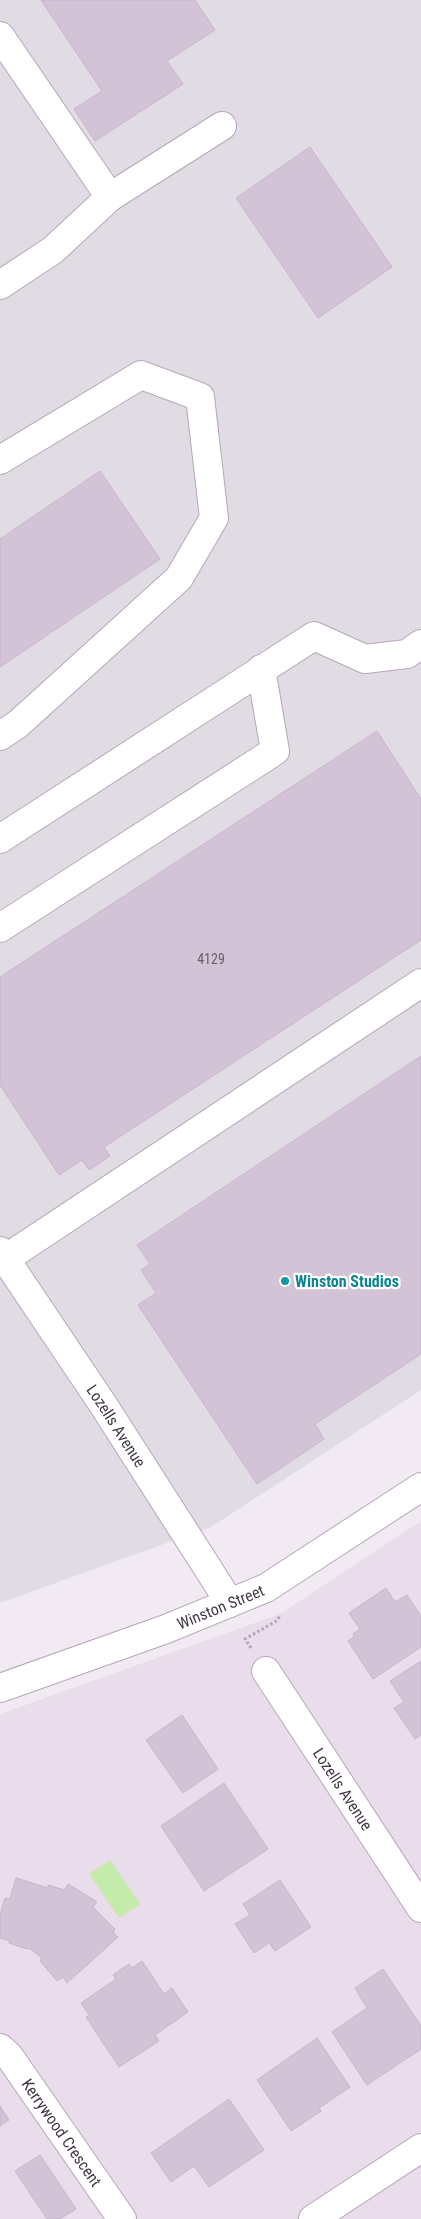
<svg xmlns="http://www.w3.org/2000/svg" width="421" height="2219" viewBox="0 0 421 2219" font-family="'Roboto Condensed',sans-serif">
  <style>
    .residential { fill: #e9dceb }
    .industrial { fill: #e1dbe3 }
    .water { fill: #c4eaac }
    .building { fill: #d3c3d7; stroke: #c9b4ce }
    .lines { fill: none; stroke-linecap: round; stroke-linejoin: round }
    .minor-casing { stroke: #b6a7b8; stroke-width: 30 }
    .path { stroke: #ba9fbf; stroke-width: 3; stroke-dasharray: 2.5 2.5; stroke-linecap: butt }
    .minor { stroke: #fff; stroke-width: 28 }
    .culture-dot { fill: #0f9aa8; stroke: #fff; stroke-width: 2 }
    .labels { text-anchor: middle; stroke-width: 4.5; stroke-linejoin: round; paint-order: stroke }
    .number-label { font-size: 14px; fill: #685b6b }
    .culture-label { font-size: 16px; font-weight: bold; fill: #0d838f; stroke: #fff; text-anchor: start }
    .street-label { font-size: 16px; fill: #443847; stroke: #fff }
  </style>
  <rect width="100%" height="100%" fill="#f2eaf3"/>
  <polygon class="residential" points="421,1521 421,2219 0,2219 0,1714 280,1614"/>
  <polygon class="industrial" points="0,0 421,0 421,1390 211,1527 0,1603"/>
  <polygon class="water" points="110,1860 140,1904 119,1918 89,1874"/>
  <g class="building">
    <polygon points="41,0 195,0 215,30 167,61 183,84 95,141 74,109 102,91"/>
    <polygon points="310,147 392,267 318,318 236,198"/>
    <polygon points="100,471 160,559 0,667 0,539"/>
    <polygon points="377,731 421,799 421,940 104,1147 110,1156 89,1170 82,1160 59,1175 0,1085 0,977"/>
    <polygon points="421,1056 421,1354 315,1424 324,1439 257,1484 138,1305 156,1293 141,1270 150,1264 137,1245"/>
    <polygon points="386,1588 395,1602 407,1595 421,1616 421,1647 373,1679 348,1641 354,1637 353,1634 360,1629 349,1613"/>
    <polygon points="421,1661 421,1735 415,1739 394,1708 404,1702 390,1681"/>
    <polygon points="182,1715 218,1769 183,1793 146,1740"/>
    <polygon points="224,1783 268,1849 204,1891 161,1826"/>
    <polygon points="16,1878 48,1888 48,1885 65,1890 68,1884 97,1902 93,1907 115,1929 113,1932 118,1937 67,1983 63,1977 57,1981 40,1961 42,1958 29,1948 27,1949 9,1943 10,1941 0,1938 0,1915 5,1898 10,1899"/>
    <polygon points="280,1880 311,1927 275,1951 269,1943 254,1953 235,1924 250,1915 243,1904"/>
    <polygon points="142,1961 164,1994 172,1988 188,2012 155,2035 159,2041 119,2067 86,2017 89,2015 81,2003 116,1979 113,1975 129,1964 132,1968"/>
    <polygon points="383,1969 421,2026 421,2049 367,2085 332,2032 367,2008 355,1988"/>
    <polygon points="317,2038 350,2087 319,2108 321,2111 291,2131 257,2080"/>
    <polygon points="229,2099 264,2150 209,2187 194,2166 171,2182 151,2153"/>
    <polygon points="0,2106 9,2120 0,2126"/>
    <polygon points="40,2155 76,2209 60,2219 47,2219 15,2171"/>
  </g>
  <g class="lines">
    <defs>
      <g id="minor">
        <polyline points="0,36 110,197"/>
        <polyline points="0,285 53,250 110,197 222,126"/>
        <polyline points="0,460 141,375 200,397 214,518 179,578 18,724 0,736"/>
        <polyline points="0,839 314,636 365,659 407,654 421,644"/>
        <polyline points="0,928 275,751 261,669"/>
        <path id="s1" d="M0 1251 104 1406 230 1603"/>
        <polyline points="5,1259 421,983"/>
        <path id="s2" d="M266 1671 421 1908"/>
        <path id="s3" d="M0 1688 166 1629 266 1588 421 1487"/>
        <path id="s4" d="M0 2048 9 2056 122 2219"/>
        <polyline points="313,2219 421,2148"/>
      </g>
    </defs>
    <use href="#minor" class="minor-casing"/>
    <polyline class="path" points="251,1648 245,1639 278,1620 280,1614"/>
    <use href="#minor" class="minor"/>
  </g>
  <circle class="culture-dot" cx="285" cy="1281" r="5"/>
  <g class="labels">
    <g class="number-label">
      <text x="211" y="964">4129</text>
    </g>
    <g class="culture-label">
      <text x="295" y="1287">Winston Studios</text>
    </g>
    <g class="street-label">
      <text dy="6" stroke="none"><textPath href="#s1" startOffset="210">Lozells Avenue</textPath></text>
      <text dy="6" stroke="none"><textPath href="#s3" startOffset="235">Winston Street</textPath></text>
      <text dy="6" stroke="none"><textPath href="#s2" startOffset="141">Lozells Avenue</textPath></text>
      <text dy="6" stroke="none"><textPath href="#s4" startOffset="105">Kerrywood Crescent</textPath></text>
    </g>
  </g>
</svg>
